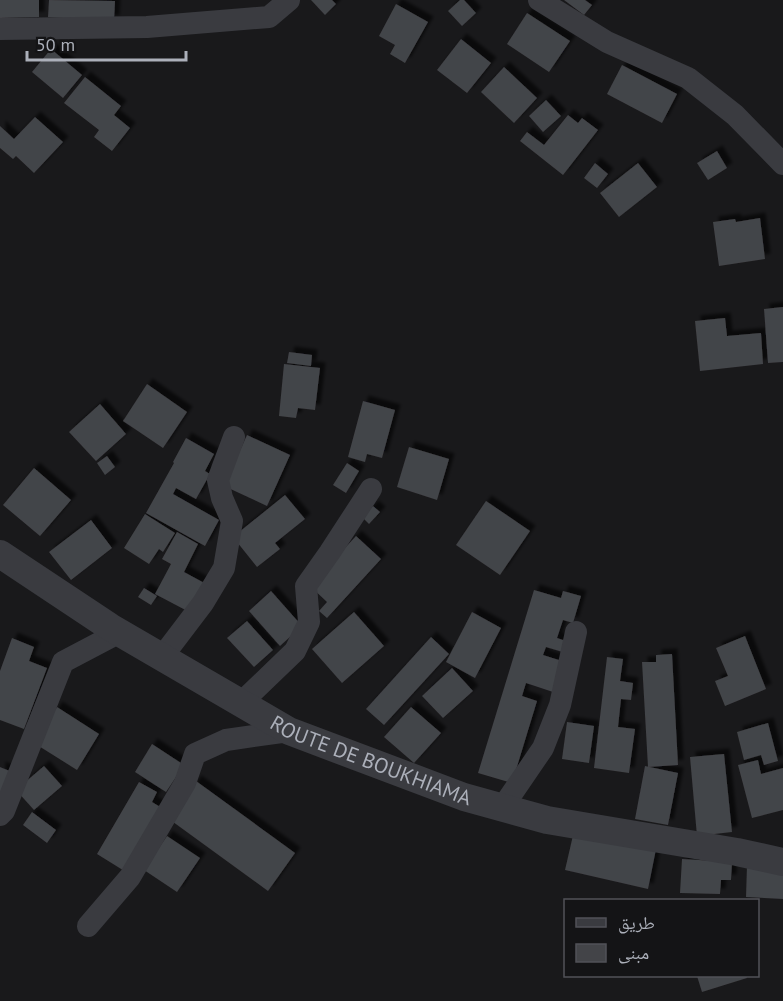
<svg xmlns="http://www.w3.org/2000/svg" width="783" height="1001" viewBox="0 0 783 1001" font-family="'PT Sans','Noto Naskh Arabic',sans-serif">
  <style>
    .building { fill: #434448; filter: url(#shadow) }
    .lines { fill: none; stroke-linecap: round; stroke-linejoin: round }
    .minor { stroke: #3a3b40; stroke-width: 22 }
    .tertiary { stroke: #3a3b40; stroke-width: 28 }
    .labels { text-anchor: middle; stroke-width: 5; stroke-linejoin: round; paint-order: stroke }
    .street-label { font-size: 21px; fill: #acb0ba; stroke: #141416 }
  </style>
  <defs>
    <filter id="shadow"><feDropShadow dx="5.5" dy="-5.5" stdDeviation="1.5" flood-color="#0009"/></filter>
  </defs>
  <rect width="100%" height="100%" fill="#19191b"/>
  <g class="building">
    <polygon points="0,0 39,0 39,17 0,18"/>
    <polygon points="49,0 115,1 114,21 48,17"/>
    <polygon points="311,0 332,0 336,4 325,15"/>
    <polygon points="460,0 464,0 476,13 462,26 448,11"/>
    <polygon points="564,0 585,0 592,5 584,15"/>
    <polygon points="396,4 428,22 405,63 390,54 395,45 379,36"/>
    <polygon points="527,13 570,41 549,72 507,44"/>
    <polygon points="461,39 491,63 467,93 437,70"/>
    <polygon points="51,49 82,75 63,98 32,72"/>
    <polygon points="622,65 677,94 662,123 607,94"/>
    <polygon points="504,67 537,98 514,123 481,92"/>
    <polygon points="85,77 121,106 114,115 130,128 112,151 94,137 99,130 64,103"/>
    <polygon points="546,100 561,116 543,132 529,116"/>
    <polygon points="568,115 578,123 582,118 598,130 563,175 520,141 527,132 544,145"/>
    <polygon points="35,117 63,142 34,173 16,156 13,159 0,148 0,126 14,139"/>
    <polygon points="717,151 727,168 708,180 697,163"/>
    <polygon points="595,163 608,174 597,188 584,178"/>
    <polygon points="638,163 657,187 619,217 600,193"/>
    <polygon points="760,218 765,259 719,266 713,222 735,219 736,222"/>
    <polygon points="783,307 783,362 768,363 764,309"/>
    <polygon points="725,318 727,336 761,333 763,364 700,371 695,321"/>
    <polygon points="289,352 312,355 311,366 287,363"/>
    <polygon points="284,364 320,368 315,410 298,408 296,418 279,416"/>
    <polygon points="147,384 187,412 163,448 123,421"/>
    <polygon points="363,401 395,410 382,458 367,454 365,462 348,457"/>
    <polygon points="100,404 126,434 96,461 69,432"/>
    <polygon points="247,435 290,455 267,506 224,486"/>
    <polygon points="186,438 214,454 205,471 210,474 196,499 176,488 173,494 219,520 205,546 146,513 174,463 173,462"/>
    <polygon points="409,447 449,459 437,500 397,487"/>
    <polygon points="107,456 115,467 105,475 97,463"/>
    <polygon points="347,463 359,471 346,493 333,485"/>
    <polygon points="34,468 71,500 40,536 3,505"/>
    <polygon points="285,495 305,519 275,543 280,549 257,567 233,537"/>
    <polygon points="486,501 530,531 500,575 456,545"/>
    <polygon points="373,506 380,512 369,524 362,517"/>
    <polygon points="145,514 175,533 163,552 159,549 149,564 124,548"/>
    <polygon points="91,520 112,548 71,580 49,552"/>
    <polygon points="177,532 198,544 184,572 208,585 193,614 155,594 171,564 162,559"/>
    <polygon points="356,536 381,559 327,618 319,611 327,602 310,586"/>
    <polygon points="144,588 157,596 151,605 138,597"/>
    <polygon points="534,590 561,598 563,591 581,596 573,623 563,620 557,638 569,642 566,653 546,647 543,655 562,661 553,692 526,683 522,696 537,701 512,783 478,773"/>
    <polygon points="271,591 302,626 280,646 249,611"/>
    <polygon points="354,612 384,646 342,683 312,649"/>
    <polygon points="472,612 501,628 475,678 446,662"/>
    <polygon points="247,621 273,650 254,667 227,638"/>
    <polygon points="745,636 766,689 725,706 715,681 728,676 716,648"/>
    <polygon points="431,637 449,654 384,725 366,709"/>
    <polygon points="12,638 34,647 29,661 47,668 24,729 0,720 0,671"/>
    <polygon points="672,654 678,765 648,767 642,662 656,662 656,655"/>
    <polygon points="607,657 623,659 620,681 633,683 631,700 621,699 618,727 635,729 629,773 594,768"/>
    <polygon points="452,668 473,691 443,718 422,696"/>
    <polygon points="57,707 99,734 77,770 34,743"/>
    <polygon points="411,707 441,733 414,763 384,737"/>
    <polygon points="567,722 594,726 589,763 562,759"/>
    <polygon points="768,723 778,761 764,765 761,755 744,760 737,732"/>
    <polygon points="152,744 184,765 166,792 135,772"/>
    <polygon points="724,754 732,832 697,836 690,757"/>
    <polygon points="758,760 761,774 783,768 783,810 752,818 738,765"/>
    <polygon points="44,766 62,786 34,810 16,790"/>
    <polygon points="645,766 678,773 668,825 635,819"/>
    <polygon points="0,767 12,772 0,793"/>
    <polygon points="196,781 295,853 268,891 169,819"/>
    <polygon points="139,782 157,792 152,802 167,811 126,872 97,854"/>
    <polygon points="32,812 56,830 47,843 23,825"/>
    <polygon points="574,831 656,849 648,889 565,870"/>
    <polygon points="167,836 200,858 177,892 144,870"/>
    <polygon points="682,859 732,862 731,880 721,880 720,894 680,893"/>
    <polygon points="747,865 783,867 783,899 746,897"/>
    <polygon points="697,976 746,976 747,978 702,992"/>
  </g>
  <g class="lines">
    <g class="minor">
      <polyline points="539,0 607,42 688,78 735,115 783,164"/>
      <polyline points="0,29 147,27 269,17 289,0"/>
      <polyline points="162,657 203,603 224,568 232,521 222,498 218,480 234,437"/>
      <polyline points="242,702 295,651 309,622 306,586 330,552 371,489"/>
      <polyline points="502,808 543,748 560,705 576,632"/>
      <polyline points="0,815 4,811 63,662 120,632"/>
      <polyline points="88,926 130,877 185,783 195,754 226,740 289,731"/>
    </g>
    <path class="tertiary" id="s1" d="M0 554 110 627 289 731 464 797 547 820 737 852 783 862"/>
  </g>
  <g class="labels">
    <g class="street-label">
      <text dy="7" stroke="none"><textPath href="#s1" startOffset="426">ROUTE DE BOUKHIAMA</textPath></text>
    </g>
  </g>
  <rect x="564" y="899" width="195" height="78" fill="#141416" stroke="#515258" stroke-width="1.5"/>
  <rect x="576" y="918" width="30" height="9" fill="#3a3b40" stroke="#515258" stroke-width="1.5"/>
  <text x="618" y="929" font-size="18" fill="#acb0ba">طريق</text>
  <rect x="576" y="944" width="30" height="18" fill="#434448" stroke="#515258" stroke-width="1.5"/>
  <text x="618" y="959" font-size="18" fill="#acb0ba">مبنى</text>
  <path d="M27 51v9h159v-9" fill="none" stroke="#acb0ba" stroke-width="3"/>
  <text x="36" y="51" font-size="18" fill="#acb0ba" stroke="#141416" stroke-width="4.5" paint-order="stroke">50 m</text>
</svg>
